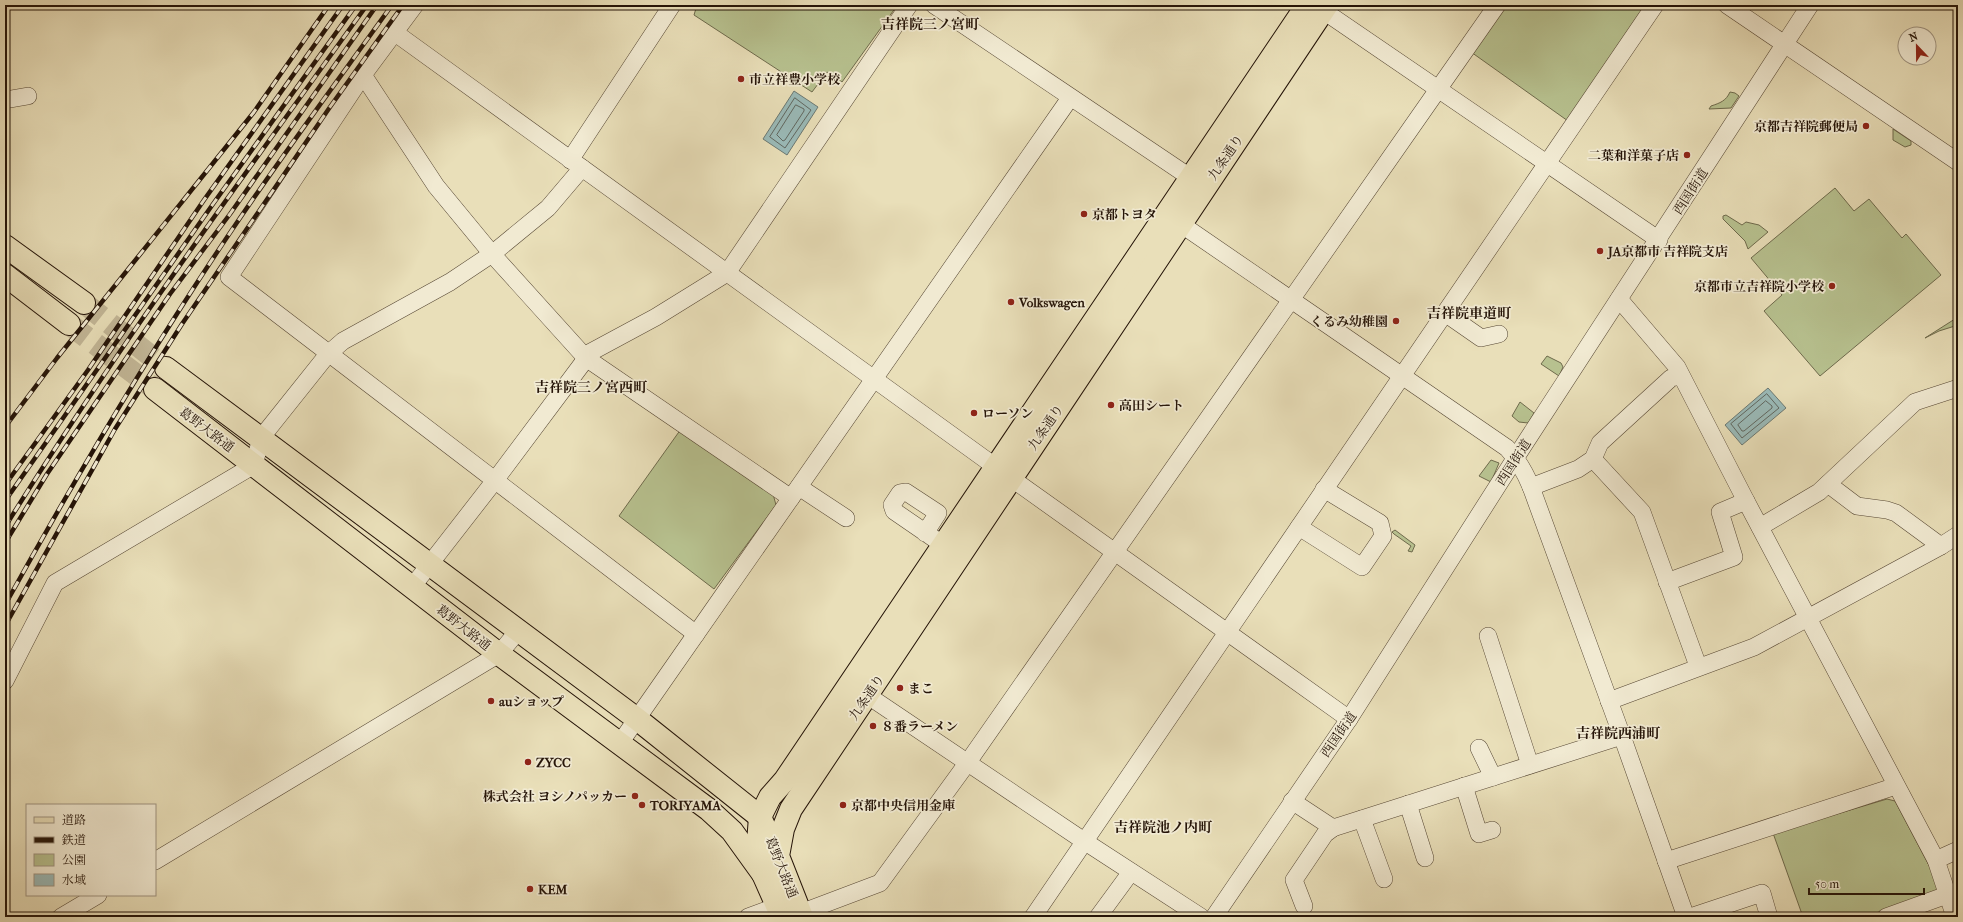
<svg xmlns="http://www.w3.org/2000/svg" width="1963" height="922" viewBox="0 0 1963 922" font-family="'IM FELL French Canon','Noto Serif JP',serif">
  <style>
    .green { fill: #b7c18f; stroke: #6e6a4c }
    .water { fill: #9abab8; stroke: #6b7872 }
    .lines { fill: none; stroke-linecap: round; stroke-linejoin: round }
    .shore { stroke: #606760; stroke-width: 1 }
    .major-tunnel { stroke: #c2b696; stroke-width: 22; stroke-dasharray: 22 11; stroke-linecap: butt }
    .minor-casing { stroke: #564734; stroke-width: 18 }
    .major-casing { stroke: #251408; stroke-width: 24 }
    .highway-casing { stroke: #251408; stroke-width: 24 }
    .minor { stroke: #f1ead2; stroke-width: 17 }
    .major { stroke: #e9dfb9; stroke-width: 22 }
    .highway { stroke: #e9dfb9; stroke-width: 22 }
    .rail-casing { stroke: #251408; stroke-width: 4.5 }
    .rail { stroke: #f1ead2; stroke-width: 3; stroke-dasharray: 9; stroke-linecap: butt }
    .poi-dot { fill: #8f2418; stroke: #f1ead2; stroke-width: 1.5 }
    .labels { text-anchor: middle; stroke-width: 3.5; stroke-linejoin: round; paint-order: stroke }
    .poi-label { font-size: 13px; font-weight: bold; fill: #251408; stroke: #f1ead2; text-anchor: start }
    .street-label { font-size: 13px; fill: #251408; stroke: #f1ead2 }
    .neighbourhood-label { font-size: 14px; font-weight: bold; fill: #251408; stroke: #f1ead2 }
  </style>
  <rect width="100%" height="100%" fill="#e9dfb9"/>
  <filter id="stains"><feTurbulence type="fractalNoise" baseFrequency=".005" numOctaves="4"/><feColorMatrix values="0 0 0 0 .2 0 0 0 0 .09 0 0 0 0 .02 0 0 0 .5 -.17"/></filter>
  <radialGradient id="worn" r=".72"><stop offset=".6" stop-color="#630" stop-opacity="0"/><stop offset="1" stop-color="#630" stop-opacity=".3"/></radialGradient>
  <g class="green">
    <polygon points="697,5 896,5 896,7 842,82 827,72 812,92 694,15"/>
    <polygon points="1505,5 1636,5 1645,11 1568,121 1471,52"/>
    <path d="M1730 92 1735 93 1739 96 1731 108 1709 109 1711 106C1720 103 1726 101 1730 92Z"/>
    <polygon points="1893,129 1911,141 1911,145 1905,147 1893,140"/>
    <polygon points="1835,188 1854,211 1869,199 1902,238 1906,234 1941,275 1820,376 1764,311 1782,295 1751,258"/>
    <polygon points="1726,215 1742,225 1746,222 1759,225 1768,232 1748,249 1745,241 1723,219 1723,216"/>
    <polygon points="1958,317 1958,325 1939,331 1925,338"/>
    <polygon points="1547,356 1561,363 1563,367 1559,376 1541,364"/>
    <polygon points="1520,402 1534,413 1528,423 1519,422 1512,416"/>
    <polygon points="681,429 773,494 776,505 714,589 619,516"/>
    <polygon points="1491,460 1499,463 1491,482 1479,476"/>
    <polygon points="1395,530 1415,545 1412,552 1408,551 1411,546 1394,534 1392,532"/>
    <polygon points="1887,799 1895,801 1933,873 1938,887 1933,895 1863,917 1803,917 1773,833"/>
  </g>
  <g class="water">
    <polygon points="794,91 818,107 787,155 763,139"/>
    <polygon points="1768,388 1786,408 1742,445 1725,425"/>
  </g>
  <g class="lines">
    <g class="shore">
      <polygon points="795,98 811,110 785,148 770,137"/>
      <polygon points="796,105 804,109 804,111 785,140 783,141 777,135"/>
      <polygon points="1767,394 1779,408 1742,438 1731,424"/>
      <polygon points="1766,401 1772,406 1772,408 1744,431 1742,431 1738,425"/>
    </g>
    <g class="major-tunnel">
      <polyline points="84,303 166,368"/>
      <polyline points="69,324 155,389"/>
    </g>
    <defs>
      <g id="minor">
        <polyline points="415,5 363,75 229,277 696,634"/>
        <polyline points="934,5 1200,184"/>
        <polyline points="1315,5 1659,240"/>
        <polyline points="1727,5 1958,162"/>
        <polyline points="394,32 1011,478 1349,719"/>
        <polyline points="363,75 436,186 492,254 586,358 791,498"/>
        <polyline points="5,100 28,96"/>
        <polyline points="570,160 672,5"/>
        <path d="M1172 218 1507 448C1518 460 1525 472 1531 487L1622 736 1686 917"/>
        <polyline points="1619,299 1677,367 1746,501 1936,860 1955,917"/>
        <polyline points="1445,313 1481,338 1499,334"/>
        <polyline points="1593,459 1642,512 1698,666"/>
        <polyline points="1828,484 1857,506 1887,510 1896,513 1941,546"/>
        <polyline points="799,487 846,518"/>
        <polyline points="1531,487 1578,469 1593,459 1600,443 1671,378 1681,376"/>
        <polyline points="1299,527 1362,567 1383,536 1380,523 1324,489"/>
        <polyline points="1760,527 1819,492 1915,402 1958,388"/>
        <polyline points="925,533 938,513 906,492 900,493 892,505 894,511 942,544"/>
        <polyline points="1667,582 1734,557 1720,512 1746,501"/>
        <polyline points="412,587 496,479 591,352 656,317 727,273 909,5"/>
        <polyline points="1488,636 1530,765"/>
        <polyline points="5,681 55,583 254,465 261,438 328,354 343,341 450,282 492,254 548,208 582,168"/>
        <polyline points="858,689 1084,841 1201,917"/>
        <polyline points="1609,701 1754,647 1941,546 1958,535"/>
        <polyline points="620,743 1070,98"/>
        <polyline points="1479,748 1493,777"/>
        <polyline points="1464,786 1479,834 1492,830"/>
        <polyline points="1292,801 1333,828 1622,736"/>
        <polyline points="1408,804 1425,858"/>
        <polyline points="1362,819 1384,879"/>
        <polyline points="1936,860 1958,850"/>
        <polyline points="155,861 499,654 518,631"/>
        <polyline points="1666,861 1896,786"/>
        <polyline points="1304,906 1294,880 1325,834 1333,828"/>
        <polyline points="61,917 98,895"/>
        <polyline points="748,917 778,906"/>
        <polyline points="790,917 880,883 968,762 1497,5"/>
        <polyline points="1033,917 1655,5"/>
        <polyline points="1098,917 1131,872"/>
        <polyline points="1214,917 1349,719 1516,457 1810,5"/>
        <polyline points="1690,917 1762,893 1769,917"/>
        <polyline points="1886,917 1947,895"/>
      </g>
      <g id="major">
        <polyline points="5,246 84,303"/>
        <polyline points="5,275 69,324"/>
        <polyline points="166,368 637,719 760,817 778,856"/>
        <polyline points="155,389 499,654 708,809 732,831 763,874"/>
      </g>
      <g id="highway">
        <polyline points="782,917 763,874 758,843 760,817 770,797 785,780 1307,5"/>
        <polyline points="802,917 778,856 783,829 791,809 1327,5"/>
      </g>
    </defs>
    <use href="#minor" class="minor-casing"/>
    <use href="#major" class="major-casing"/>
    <use href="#highway" class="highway-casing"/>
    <use href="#minor" class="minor"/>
    <use href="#major" class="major"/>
    <use href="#highway" class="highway"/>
    <defs>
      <g id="rail">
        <polyline points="5,427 57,358 254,112 329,5"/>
        <polyline points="5,485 88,370 204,200 343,5"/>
        <polyline points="5,501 213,204 356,5"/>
        <path d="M5 527C117 347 243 177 367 5"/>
        <polyline points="5,543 47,474 170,294 230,214 377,5"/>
        <path d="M5 605C78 473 155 343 240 218 289 146 341 76 392 5"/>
        <polyline points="5,626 115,429 182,324 330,107 403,5"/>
      </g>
    </defs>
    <use href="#rail" class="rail-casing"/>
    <use href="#rail" class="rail"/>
  </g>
  <g class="poi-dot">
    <circle cx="741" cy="79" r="4"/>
    <circle cx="1866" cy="126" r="4"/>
    <circle cx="1687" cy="155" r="4"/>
    <circle cx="1084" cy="214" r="4"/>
    <circle cx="1600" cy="251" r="4"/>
    <circle cx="1832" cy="286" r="4"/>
    <circle cx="1011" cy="302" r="4"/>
    <circle cx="1396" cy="321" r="4"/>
    <circle cx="1111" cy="405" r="4"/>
    <circle cx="974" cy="413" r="4"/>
    <circle cx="900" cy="688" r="4"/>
    <circle cx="491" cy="701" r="4"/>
    <circle cx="873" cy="726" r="4"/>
    <circle cx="528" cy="762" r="4"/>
    <circle cx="635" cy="796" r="4"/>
    <circle cx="642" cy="805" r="4"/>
    <circle cx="843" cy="805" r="4"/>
    <circle cx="530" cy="889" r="4"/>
  </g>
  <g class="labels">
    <g class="poi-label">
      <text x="749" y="84">市立祥豊小学校</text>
      <text x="1858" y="131" text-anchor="end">京都吉祥院郵便局</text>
      <text x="1679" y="160" text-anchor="end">二葉和洋菓子店</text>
      <text x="1092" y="219">京都トヨタ</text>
      <text x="1608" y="256">JA京都市 吉祥院支店</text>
      <text x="1824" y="291" text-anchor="end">京都市立吉祥院小学校</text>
      <text x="1019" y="307">Volkswagen</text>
      <text x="1388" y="326" text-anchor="end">くるみ幼稚園</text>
      <text x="1119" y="410">高田シート</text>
      <text x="982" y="418">ローソン</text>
      <text x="908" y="693">まこ</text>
      <text x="499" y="706">auショップ</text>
      <text x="881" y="731">８番ラーメン</text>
      <text x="536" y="767">ZYCC</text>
      <text x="627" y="801" text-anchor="end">株式会社 ヨシノパッカー</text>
      <text x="650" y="810">TORIYAMA</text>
      <text x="851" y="810">京都中央信用金庫</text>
      <text x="538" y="894">KEM</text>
    </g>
    <g class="street-label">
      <text transform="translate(1225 157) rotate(-56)" y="5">九条通り</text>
      <text transform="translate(1690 191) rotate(-57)" y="5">西国街道</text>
      <text transform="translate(1045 427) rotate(-56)" y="5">九条通り</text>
      <text transform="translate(207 429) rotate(37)" y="5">葛野大路通</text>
      <text transform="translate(1513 462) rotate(-57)" y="5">西国街道</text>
      <text transform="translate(464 627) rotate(38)" y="5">葛野大路通</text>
      <text transform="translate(866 697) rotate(-56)" y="5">九条通り</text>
      <text transform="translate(1338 734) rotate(-55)" y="5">西国街道</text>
      <text transform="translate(782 867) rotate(68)" y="5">葛野大路通</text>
    </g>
    <g class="neighbourhood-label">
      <text x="930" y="29">吉祥院三ノ宮町</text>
      <text x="1469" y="318">吉祥院車道町</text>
      <text x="591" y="392">吉祥院三ノ宮西町</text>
      <text x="1618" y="738">吉祥院西浦町</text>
      <text x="1163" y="832">吉祥院池ノ内町</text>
    </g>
  </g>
  <rect width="1963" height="922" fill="none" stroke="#e9dfb9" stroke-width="20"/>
  <rect x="6" y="6" width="1951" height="910" fill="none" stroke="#251408" stroke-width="2"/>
  <rect x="10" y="10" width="1943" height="902" fill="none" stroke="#251408"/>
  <rect x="26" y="804" width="130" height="92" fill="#f1ead2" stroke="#9f9481"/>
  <rect x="34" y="817" width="20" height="6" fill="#e9dfb9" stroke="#9f9481"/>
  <text x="62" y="824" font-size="12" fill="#251408">道路</text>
  <rect x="34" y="837" width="20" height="6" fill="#251408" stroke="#9f9481"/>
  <text x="62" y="844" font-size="12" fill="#251408">鉄道</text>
  <rect x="34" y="854" width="20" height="12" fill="#b7c18f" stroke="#9f9481"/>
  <text x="62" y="864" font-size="12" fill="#251408">公園</text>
  <rect x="34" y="874" width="20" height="12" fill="#9abab8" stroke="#9f9481"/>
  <text x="62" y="884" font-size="12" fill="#251408">水域</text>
  <g transform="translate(1917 46) rotate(338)"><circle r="19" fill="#f1ead2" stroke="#9f9481"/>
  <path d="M0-3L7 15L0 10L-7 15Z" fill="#8f2418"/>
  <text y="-6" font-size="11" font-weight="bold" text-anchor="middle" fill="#251408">N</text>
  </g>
  <path d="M1809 888v6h115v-6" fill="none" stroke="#251408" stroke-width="2"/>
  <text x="1815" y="888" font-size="12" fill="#251408" stroke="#f1ead2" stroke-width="3" paint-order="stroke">50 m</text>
  <rect width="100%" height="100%" filter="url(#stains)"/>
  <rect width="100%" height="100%" fill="url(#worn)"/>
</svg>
